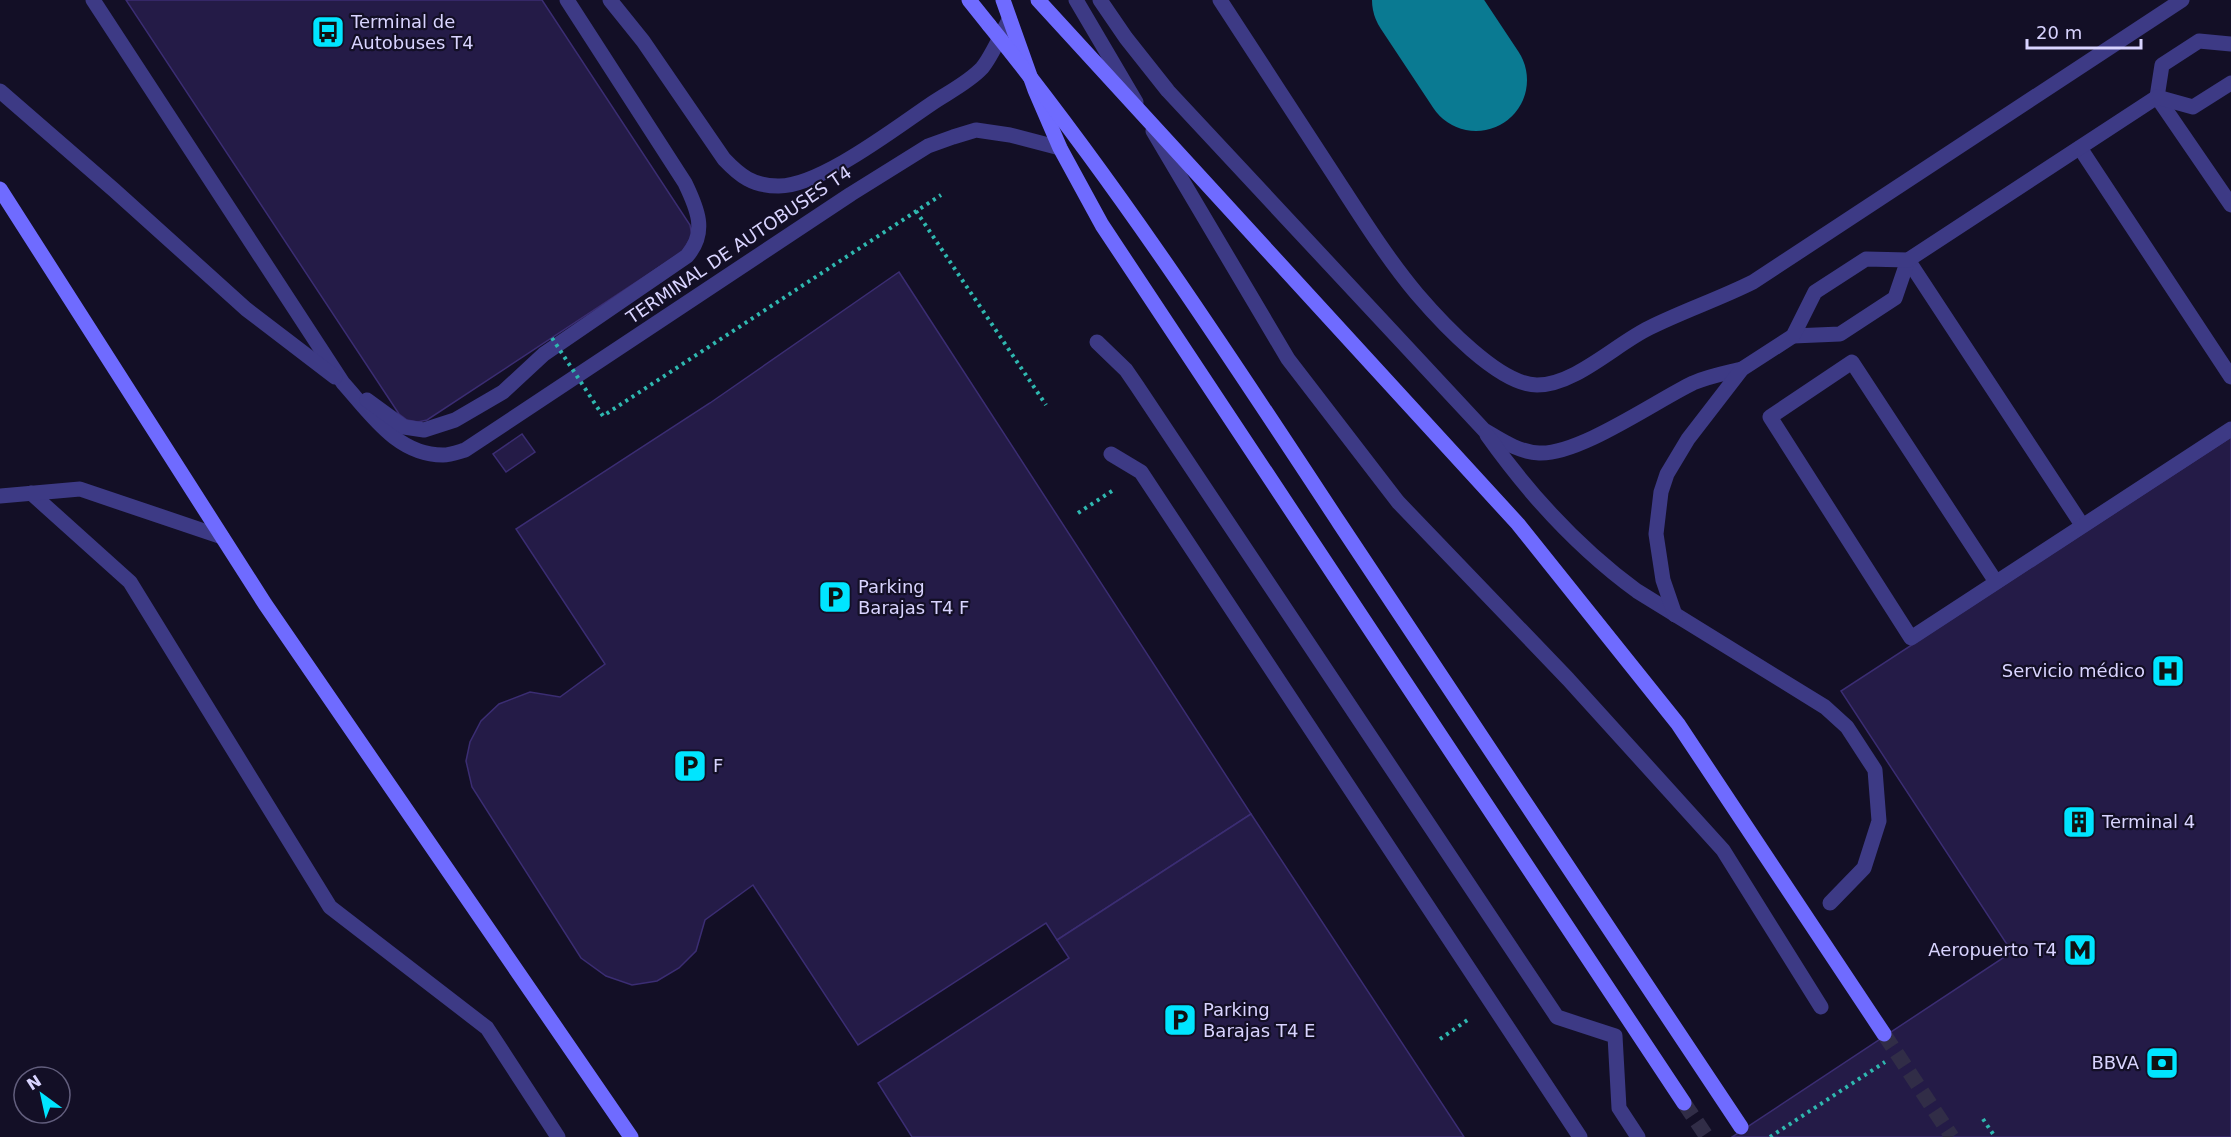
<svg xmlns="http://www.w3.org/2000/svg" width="2231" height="1137" viewBox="0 0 2231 1137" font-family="'DejaVu Sans',sans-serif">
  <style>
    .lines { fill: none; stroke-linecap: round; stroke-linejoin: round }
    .taxiway { stroke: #0a7a92; stroke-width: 102 }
    .building { fill: #241b47; stroke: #3b2d73; stroke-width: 1.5 }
    .secondary-tunnel { stroke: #312d47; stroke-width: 15; stroke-dasharray: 15 8; stroke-linecap: butt }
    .path { stroke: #2fb8b0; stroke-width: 4; stroke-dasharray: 3 4.5; stroke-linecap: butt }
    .lane { stroke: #3d3a85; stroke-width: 15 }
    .street { stroke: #3d3a85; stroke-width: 15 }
    .secondary { stroke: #6f6bff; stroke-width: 15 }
    .path-bridge { stroke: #2fb8b0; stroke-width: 4; stroke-dasharray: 3 4.5; stroke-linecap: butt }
    .secondary-bridge { stroke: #6f6bff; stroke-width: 15 }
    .labels { text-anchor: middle; stroke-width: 4.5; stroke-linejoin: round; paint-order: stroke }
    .poi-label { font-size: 18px; fill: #d9d4ff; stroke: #130f26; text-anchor: start }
    .street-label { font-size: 18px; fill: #d9d4ff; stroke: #130f26 }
  </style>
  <rect width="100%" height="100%" fill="#130f26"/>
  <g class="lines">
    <polyline class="taxiway" points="1423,0 1476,80"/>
  </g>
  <g class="building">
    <polygon points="126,0 542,0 690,225 692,236 682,252 427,420 418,422 407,420 399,414"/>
    <polygon points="899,272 1251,814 1057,940 1046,923 858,1045 753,885 705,920 696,951 679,968 657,981 632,985 606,976 581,958 472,787 466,761 470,742 481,721 499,704 530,692 560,697 605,664 516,529 710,403"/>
    <polygon points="522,434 535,452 506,472 493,454"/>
    <polygon points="2231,437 2231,1137 1732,1137 2012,952 1841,691"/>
    <polygon points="1251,814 1464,1137 912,1137 878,1083 1069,958 1057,940"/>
  </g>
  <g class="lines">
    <g class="secondary-tunnel">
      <polyline points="1884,1034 1952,1137"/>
      <polyline points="1684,1103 1707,1137"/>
    </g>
    <g class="path">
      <polyline points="916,211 1046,405"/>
      <polyline points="1078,513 1115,489"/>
      <polyline points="1440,1039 1469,1019"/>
      <polyline points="1983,1119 1995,1137"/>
    </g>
    <g class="lane">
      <path d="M93 0 343 383C371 414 397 455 443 455 450 455 458 452 465 450L851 194 928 146 953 137 976 130 1010 135 1060 148"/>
      <path d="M610 0 643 41 724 159C740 176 753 186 778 186 820 187 898 126 934 102 949 92 969 82 982 68 992 56 1001 34 1009 20"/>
      <polyline points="1076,0 1136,102"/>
      <path d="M1100 0 1126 38 1168 91 1484 430C1501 440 1518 452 1539 453 1579 455 1654 402 1693 383 1709 376 1726 373 1742 369"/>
      <path d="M1220 0C1258 58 1296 117 1334 175 1360 215 1386 257 1417 294 1441 322 1499 385 1537 385 1575 385 1616 344 1649 328 1683 311 1719 299 1753 282L2182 0"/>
      <polyline points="2231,44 2199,41 2162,65 2157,97 2231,205"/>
      <polyline points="0,91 114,190 246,309 335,377"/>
      <polyline points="1153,131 1288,359 1398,502 1568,679 1723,850 1821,1007"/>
      <polyline points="2080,148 2231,377"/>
      <polyline points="1908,260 2082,525"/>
      <polyline points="1793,336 1840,334 1895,298 1908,260"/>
      <polyline points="1097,342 1126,370 1137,386 1557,1017 1615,1036 1619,1108 1638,1137"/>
      <path d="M367 400 404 427 424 430 455 420 503 392 544 354 687 256C708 232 697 208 685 183L567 0"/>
      <path d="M1487 435C1529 494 1578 548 1637 591L1825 707 1847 727 1875 770 1879 821 1864 868 1830 903"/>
      <polyline points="31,493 130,582 330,907 487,1028 558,1137"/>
      <polyline points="0,496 80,489 222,537"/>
      <polyline points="1996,582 1852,362 1770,417 1911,638 2231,429"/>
      <polyline points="1675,615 1663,580 1656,534 1661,492 1667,474 1688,439 1742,369 1793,336 1815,292 1866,259 1908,260 2157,97 2193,107 2231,83"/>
    </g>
    <polyline class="street" points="1111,454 1141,472 1580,1137"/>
    <g class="secondary">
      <polyline points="969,0 989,25"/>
      <polyline points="1003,0 1035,90 1060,148 1102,225 1684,1103"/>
      <polyline points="0,189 265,604 631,1137"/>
    </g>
    <g class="path-bridge">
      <polyline points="552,338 603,416 941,195"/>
      <polyline points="1770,1137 1885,1062"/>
    </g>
    <g class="secondary-bridge">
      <polyline points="1038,0 1518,524 1678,724 1884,1034"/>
      <path d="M989 25C1117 183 1228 354 1340 524 1474 725 1607 926 1741 1127"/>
    </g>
  </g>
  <defs>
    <symbol id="bus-square" viewBox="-11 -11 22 22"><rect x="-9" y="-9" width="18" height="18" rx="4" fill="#00e5ff" stroke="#130f26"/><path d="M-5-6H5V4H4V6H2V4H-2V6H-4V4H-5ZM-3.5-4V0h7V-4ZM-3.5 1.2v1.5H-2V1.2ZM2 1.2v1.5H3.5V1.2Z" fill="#111"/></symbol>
    <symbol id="parking-square" viewBox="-11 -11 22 22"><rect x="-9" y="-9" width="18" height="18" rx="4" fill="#00e5ff" stroke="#130f26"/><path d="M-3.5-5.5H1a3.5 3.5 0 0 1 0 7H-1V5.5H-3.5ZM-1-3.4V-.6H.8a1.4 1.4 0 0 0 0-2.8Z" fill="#111"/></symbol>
    <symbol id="hospital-square" viewBox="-11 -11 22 22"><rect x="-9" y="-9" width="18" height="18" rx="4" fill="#00e5ff" stroke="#130f26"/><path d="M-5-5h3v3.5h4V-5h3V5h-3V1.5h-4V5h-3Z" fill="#111"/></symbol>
    <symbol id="building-square" viewBox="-11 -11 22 22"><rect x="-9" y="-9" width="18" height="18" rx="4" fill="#00e5ff" stroke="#130f26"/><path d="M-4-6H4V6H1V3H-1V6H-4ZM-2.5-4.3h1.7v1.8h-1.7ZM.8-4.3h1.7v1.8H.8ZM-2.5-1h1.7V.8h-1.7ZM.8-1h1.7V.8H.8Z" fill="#111"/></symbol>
    <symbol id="metro-square" viewBox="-11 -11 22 22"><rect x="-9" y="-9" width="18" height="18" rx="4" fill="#00e5ff" stroke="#130f26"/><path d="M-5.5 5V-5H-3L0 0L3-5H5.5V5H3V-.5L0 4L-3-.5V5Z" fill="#111"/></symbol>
    <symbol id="bank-square" viewBox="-11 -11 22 22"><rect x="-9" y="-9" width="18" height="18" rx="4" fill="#00e5ff" stroke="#130f26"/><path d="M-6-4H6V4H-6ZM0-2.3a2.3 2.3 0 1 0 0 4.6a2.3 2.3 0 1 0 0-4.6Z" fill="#111"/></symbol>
  </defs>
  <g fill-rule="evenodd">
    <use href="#bus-square" x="309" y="13" width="38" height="38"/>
    <use href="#parking-square" x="816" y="578" width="38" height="38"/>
    <use href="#hospital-square" x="2149" y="652" width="38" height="38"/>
    <use href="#parking-square" x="671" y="747" width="38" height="38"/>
    <use href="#building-square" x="2060" y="803" width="38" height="38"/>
    <use href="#metro-square" x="2061" y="931" width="38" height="38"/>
    <use href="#parking-square" x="1161" y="1001" width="38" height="38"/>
    <use href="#bank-square" x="2143" y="1044" width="38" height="38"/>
  </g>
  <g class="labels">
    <g class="poi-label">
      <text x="351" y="28">Terminal de<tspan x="351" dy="21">Autobuses T4</tspan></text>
      <text x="858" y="593">Parking<tspan x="858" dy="21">Barajas T4 F</tspan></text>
      <text x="2145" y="677" text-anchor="end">Servicio médico</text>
      <text x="713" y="772">F</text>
      <text x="2102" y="828">Terminal 4</text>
      <text x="2057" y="956" text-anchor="end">Aeropuerto T4</text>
      <text x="1203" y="1016">Parking<tspan x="1203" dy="21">Barajas T4 E</tspan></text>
      <text x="2139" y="1069" text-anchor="end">BBVA</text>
    </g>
    <g class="street-label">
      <text transform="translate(739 245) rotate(-34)" y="6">TERMINAL DE AUTOBUSES T4</text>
    </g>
  </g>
  <g transform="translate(42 1095) rotate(327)"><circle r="28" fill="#130f26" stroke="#625e7d" stroke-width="1.5"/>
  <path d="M0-4.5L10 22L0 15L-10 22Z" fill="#00e5ff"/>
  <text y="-9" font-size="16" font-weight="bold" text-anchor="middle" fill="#d9d4ff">N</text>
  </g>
  <path d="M2027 39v9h114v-9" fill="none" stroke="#d9d4ff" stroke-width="3"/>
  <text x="2036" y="39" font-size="18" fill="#d9d4ff" stroke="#130f26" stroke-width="4.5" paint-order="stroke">20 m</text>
</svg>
